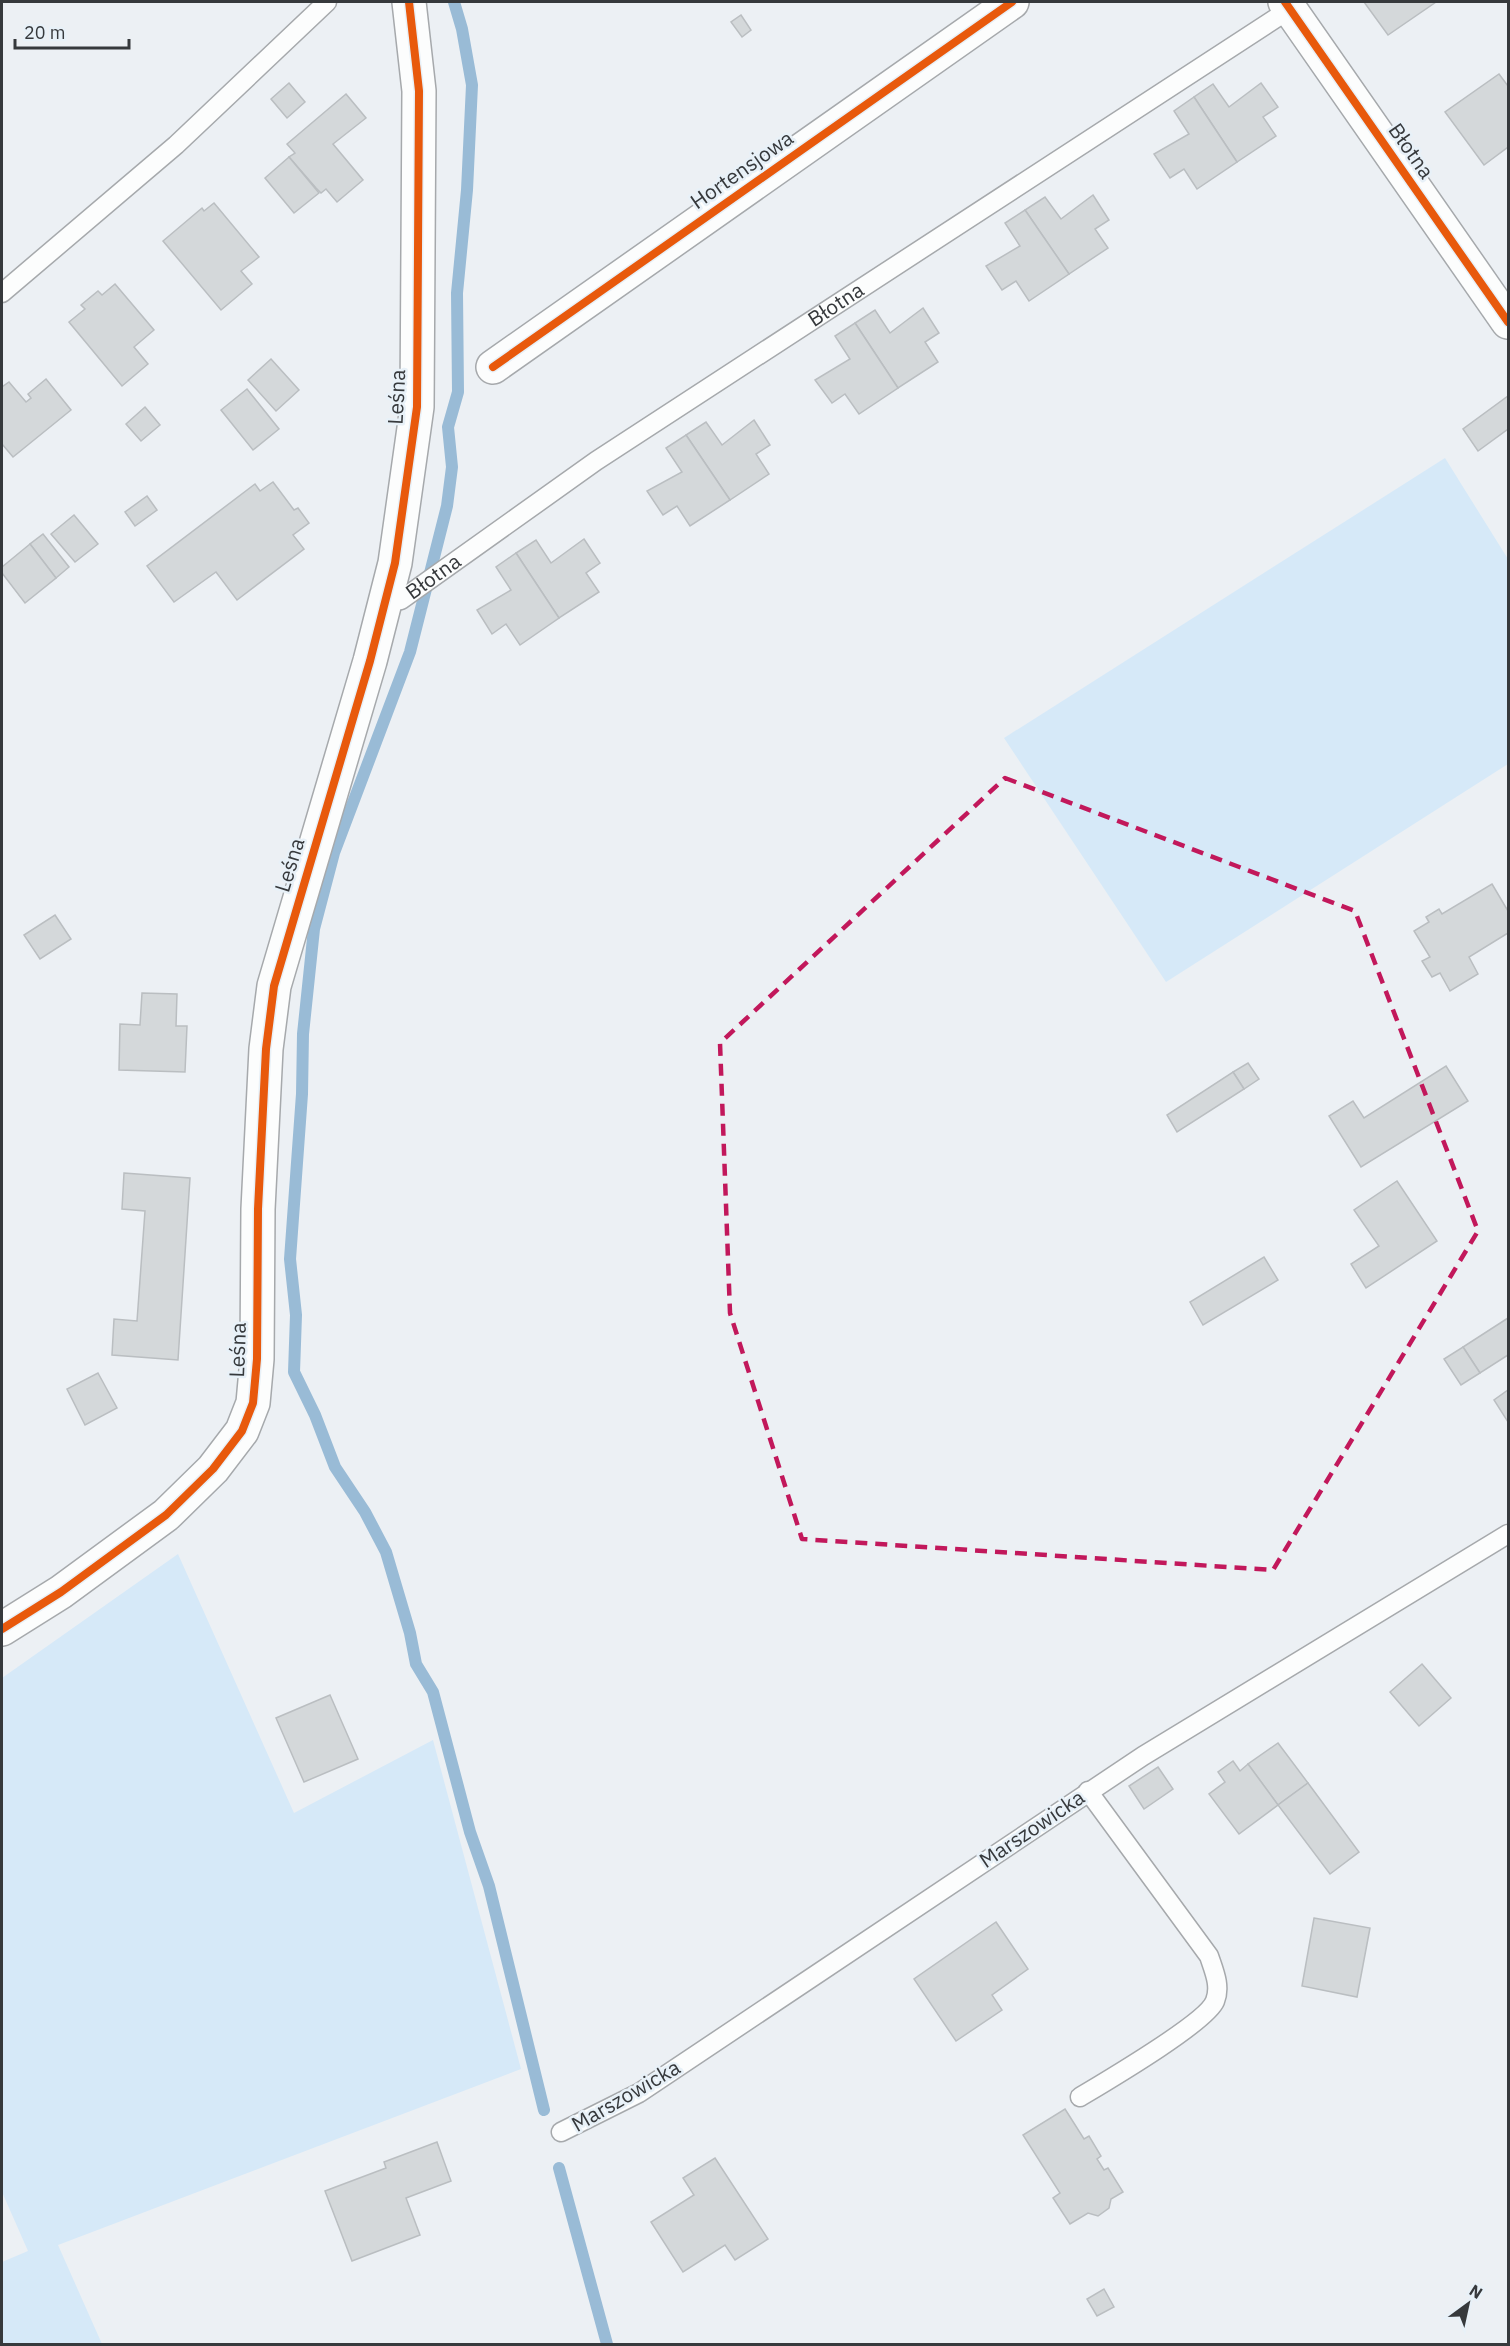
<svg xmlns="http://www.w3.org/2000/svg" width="1510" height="2346" viewBox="0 0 1510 2346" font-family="'IBM Plex Sans',sans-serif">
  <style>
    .green { fill: #d6e9f8 }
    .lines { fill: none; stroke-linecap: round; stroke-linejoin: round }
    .stream { stroke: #99bbd6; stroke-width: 12 }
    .building { fill: #d4d8da; stroke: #babec1; stroke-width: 1.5 }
    .service-casing { stroke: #a6a9ac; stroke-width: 21 }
    .minor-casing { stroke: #a6a9ac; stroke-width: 36 }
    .service { stroke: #fcfdfd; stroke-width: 18 }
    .minor { stroke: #fcfdfd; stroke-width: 33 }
    .cycleway-casing { stroke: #e8f1f8; stroke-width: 11 }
    .cycleway { stroke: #e8590c; stroke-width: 8 }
    .marked { fill: none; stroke: #c2185b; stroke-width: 4.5; stroke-dasharray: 12 8; stroke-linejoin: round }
    .labels { text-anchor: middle; stroke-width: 5; stroke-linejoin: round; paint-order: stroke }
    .street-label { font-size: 21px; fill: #36393c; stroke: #e8f1f8 }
  </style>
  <rect width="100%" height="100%" fill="#ecf0f4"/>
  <g class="green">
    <polygon points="1445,458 1508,559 1508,764 1166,982 1004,738"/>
    <polygon points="178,1554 294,1813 433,1740 521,2069 58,2245 102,2344 2,2344 2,2262 28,2251 2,2192 2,1678"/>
  </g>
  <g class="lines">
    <g class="stream">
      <polyline points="454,2 462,29 472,85 467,190 457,293 458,392 448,427 452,467 447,506 410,652 334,853 314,929 303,1034 302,1094 290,1259 296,1315 294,1372 315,1415 335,1467 365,1512 386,1552 410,1633 416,1664 433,1692 470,1832 489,1886 544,2110"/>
      <polyline points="559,2168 607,2344"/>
    </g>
  </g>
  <g class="building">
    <polygon points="1364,2 1436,2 1388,35"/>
    <polygon points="741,15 751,30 742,37 731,22"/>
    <polygon points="1499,74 1508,86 1508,147 1484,165 1445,112"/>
    <polygon points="289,83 305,102 287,118 271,99"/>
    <polygon points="1261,83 1278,107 1263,117 1276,136 1237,162 1194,97 1213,84 1229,107"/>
    <polygon points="346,94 366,118 333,144 363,180 337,202 326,189 321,193 316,188 289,157 295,153 287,144"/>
    <polygon points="1194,97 1237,162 1197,189 1184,169 1170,178 1154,154 1189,134 1174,111"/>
    <polygon points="289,157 319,193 294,213 265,178"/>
    <polygon points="1093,195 1109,220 1095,229 1108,248 1069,274 1025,210 1045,197 1061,219"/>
    <polygon points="214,203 259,257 241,271 252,284 221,310 163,241 202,208 204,211"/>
    <polygon points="1025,210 1069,274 1029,301 1016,281 1002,290 986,266 1020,246 1005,223"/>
    <polygon points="115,284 154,330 134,347 148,364 122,386 69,322 85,309 81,305 98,291 102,295"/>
    <polygon points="923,308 939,333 925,342 938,362 898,388 855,323 875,310 890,333"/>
    <polygon points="855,323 898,388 859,414 845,394 832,403 815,380 850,359 835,336"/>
    <polygon points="271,359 299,390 276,411 248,380"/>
    <polygon points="46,379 71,410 13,457 2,444 2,387 9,382 26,402 31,398 28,394"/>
    <polygon points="247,389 279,429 253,450 221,410"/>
    <polygon points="1508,396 1508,429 1478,451 1463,429"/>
    <polygon points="145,407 160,425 141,441 126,424"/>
    <polygon points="754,420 770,445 756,454 769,474 730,500 686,435 706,422 722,445"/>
    <polygon points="686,435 730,500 690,526 677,506 663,515 647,491 682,472 666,448"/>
    <polygon points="273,482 294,510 298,508 309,523 293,535 304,549 237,600 216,572 174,602 147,566 255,484 260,491"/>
    <polygon points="147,496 157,510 135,526 125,512"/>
    <polygon points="74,515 98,544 75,562 51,534"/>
    <polygon points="43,534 69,567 56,578 30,544"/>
    <polygon points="584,539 600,563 586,573 599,592 559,618 516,553 536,540 551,563"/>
    <polygon points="30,544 56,578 25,603 2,573 2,567"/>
    <polygon points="516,553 559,618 520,645 506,624 492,634 477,610 511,590 496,567"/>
    <polygon points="1492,884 1508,911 1508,933 1469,957 1478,974 1450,991 1440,973 1432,977 1422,961 1430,957 1414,931 1429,922 1426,917 1439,909 1442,914"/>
    <polygon points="55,915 71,939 40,959 24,935"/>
    <polygon points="142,993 177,994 176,1026 187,1026 185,1072 119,1070 120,1024 140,1025"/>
    <polygon points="1248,1063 1259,1079 1244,1089 1233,1072"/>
    <polygon points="1446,1066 1468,1101 1361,1167 1329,1116 1353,1101 1364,1118"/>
    <polygon points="1233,1072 1244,1089 1177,1132 1167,1115"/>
    <polygon points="124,1173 190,1178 178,1360 112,1355 114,1319 137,1321 145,1211 122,1209"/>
    <polygon points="1397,1181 1437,1241 1366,1288 1351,1264 1379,1246 1354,1210"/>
    <polygon points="1264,1257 1278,1280 1203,1325 1190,1302"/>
    <polygon points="1508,1318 1508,1355 1480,1373 1463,1347"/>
    <polygon points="1463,1347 1480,1373 1461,1385 1444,1359"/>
    <polygon points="98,1373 117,1408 85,1425 67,1389"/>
    <polygon points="1508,1390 1508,1422 1494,1400"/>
    <polygon points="1422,1664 1451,1698 1419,1726 1390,1692"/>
    <polygon points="330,1695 358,1759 304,1782 276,1718"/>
    <polygon points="1278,1743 1308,1783 1278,1805 1248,1764"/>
    <polygon points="1233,1761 1240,1771 1248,1764 1278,1805 1239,1834 1209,1794 1225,1782 1218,1772"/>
    <polygon points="1158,1767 1173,1789 1144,1809 1129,1786"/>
    <polygon points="1308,1783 1359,1852 1330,1874 1278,1805"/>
    <polygon points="1314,1918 1370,1928 1357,1997 1302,1986"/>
    <polygon points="996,1922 1028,1969 992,1995 1002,2010 956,2041 914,1979"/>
    <polygon points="1065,2109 1084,2139 1089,2136 1101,2156 1097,2159 1104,2170 1108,2168 1123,2192 1111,2199 1109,2208 1098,2216 1088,2213 1070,2224 1053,2198 1060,2193 1023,2135"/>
    <polygon points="437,2142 451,2181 406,2198 420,2235 352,2261 325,2191 386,2168 384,2162"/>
    <polygon points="715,2158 768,2239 735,2260 725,2245 683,2272 651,2222 694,2195 683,2178"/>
    <polygon points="1104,2289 1114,2307 1097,2316 1087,2299"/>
  </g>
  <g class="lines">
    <defs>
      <g id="service">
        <polyline points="2,293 176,145 327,2"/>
        <path id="s1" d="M385 602 401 600 596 461 1290 9"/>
        <path d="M1080 2097C1105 2082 1207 2022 1215 2001 1221 1986 1214 1971 1209 1956L1088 1791"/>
        <polyline points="561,2132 639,2093 1143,1756 1508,1534"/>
      </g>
      <g id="minor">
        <polyline points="1285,2 1508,322"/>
        <polyline points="493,367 1012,2"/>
        <polyline points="2,1629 61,1592 166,1515 213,1469 242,1431 253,1403 257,1359 258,1209 266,1049 274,986 370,661 395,563 417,407 419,91 409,2"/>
      </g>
    </defs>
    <use href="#service" class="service-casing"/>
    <use href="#minor" class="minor-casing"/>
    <use href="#service" class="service"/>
    <use href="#minor" class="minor"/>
    <defs>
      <g id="cycleway">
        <polyline points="1285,2 1508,322"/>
        <polyline points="493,367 1012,2"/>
        <polyline points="2,1629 61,1592 166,1515 213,1469 242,1431 253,1403 257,1359 258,1209 266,1049 274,986 370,661 395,563 417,407 419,91 409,2"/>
      </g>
    </defs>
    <use href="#cycleway" class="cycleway-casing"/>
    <use href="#cycleway" class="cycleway"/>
  </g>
  <path class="marked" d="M1005 778 1355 911 1478 1231 1273 1570 802 1539 730 1313 720 1043Z"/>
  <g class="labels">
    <g class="street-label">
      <text transform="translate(1411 151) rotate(55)" y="7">Błotna</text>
      <text transform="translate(742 170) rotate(-35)" y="7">Hortensjowa</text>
      <text dy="7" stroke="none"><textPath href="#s1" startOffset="542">Błotna</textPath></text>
      <text transform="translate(397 397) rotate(-87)" y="7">Leśna</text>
      <text dy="7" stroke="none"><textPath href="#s1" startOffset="56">Błotna</textPath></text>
      <text transform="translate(290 865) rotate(-73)" y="7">Leśna</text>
      <text transform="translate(238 1350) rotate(-88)" y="7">Leśna</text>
      <text transform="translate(1032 1829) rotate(-34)" y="7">Marszowicka</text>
      <text transform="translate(626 2096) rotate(-30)" y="7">Marszowicka</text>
    </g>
  </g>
  <rect width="1510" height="2346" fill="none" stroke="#36393c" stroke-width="6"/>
  <g transform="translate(1468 2304) rotate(33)" stroke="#e8f1f8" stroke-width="4.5" paint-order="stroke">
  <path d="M0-4.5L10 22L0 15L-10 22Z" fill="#36393c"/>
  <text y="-9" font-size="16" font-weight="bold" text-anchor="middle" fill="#36393c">N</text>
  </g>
  <path d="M15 39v9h114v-9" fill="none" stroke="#36393c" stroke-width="3"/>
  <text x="24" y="39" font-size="18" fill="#36393c" stroke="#e8f1f8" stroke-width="4.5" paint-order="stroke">20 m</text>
</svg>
